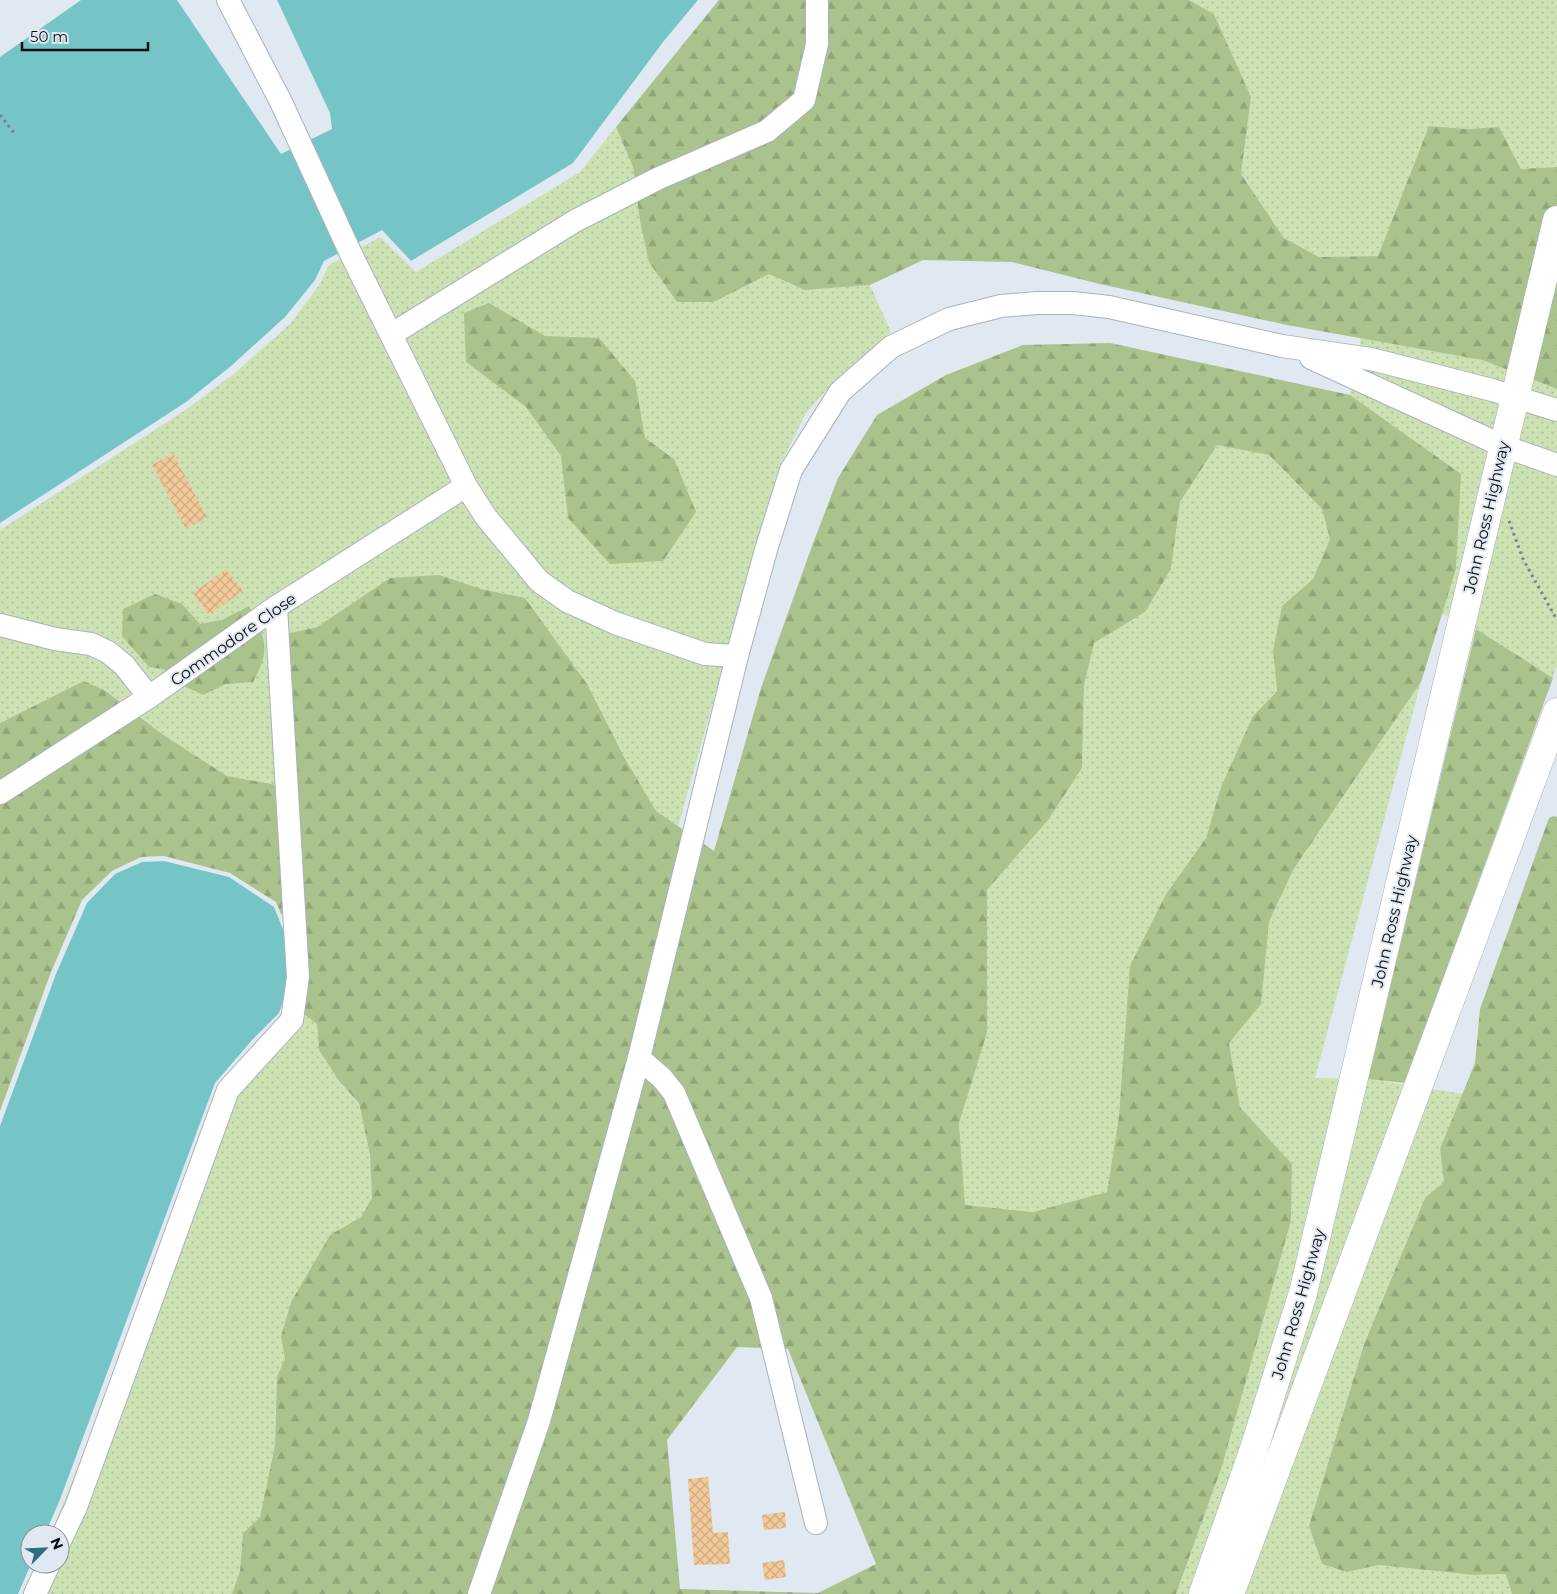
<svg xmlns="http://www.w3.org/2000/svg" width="1557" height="1594" viewBox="0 0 1557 1594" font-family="Montserrat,sans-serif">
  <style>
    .grass { fill: url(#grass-dots) }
    .forest { fill: url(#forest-firs); fill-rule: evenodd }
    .water { fill: #76c5c6 }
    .building { fill: url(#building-cross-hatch) }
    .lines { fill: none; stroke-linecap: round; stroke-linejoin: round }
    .minor-casing { stroke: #aab2bb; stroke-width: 24 }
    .major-casing { stroke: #aab2bb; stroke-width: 29 }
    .path { stroke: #7b8187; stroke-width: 3; stroke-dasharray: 2.5 4; stroke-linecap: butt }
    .minor { stroke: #fff; stroke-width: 22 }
    .major { stroke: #fff; stroke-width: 28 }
    .labels { text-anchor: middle; stroke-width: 4; stroke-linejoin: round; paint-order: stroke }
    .street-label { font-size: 16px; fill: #0c0f12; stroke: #e0e8f1 }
  </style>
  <defs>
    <pattern id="grass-dots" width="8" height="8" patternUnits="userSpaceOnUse" patternTransform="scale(1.25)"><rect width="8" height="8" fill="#cce2b3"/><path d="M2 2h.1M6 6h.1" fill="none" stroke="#aec199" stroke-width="1.8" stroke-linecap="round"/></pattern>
    <pattern id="forest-firs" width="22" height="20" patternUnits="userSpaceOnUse" patternTransform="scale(1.25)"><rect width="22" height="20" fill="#aac28c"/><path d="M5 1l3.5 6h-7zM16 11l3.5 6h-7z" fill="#91a678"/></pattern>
    <pattern id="building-cross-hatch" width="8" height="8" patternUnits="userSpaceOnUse" patternTransform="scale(1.25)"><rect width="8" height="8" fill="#f3c999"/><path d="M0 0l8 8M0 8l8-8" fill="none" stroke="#cfab83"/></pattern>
  </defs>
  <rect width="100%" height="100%" fill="#e0e8f1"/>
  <g class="grass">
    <polygon points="1189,0 1557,0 1557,167 1521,169 1499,127 1467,129 1429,126 1378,256 1319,257 1284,238 1241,174 1251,97 1214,14"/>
    <polygon points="616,127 633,167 640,221 714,302 769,274 805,290 870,285 891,332 836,379 806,413 779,467 678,827 656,811 525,598 481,589 390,578 317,627 282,635 277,785 227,776 162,734 107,691 84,682 0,723 0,530 187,409 235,373 291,323 319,285 329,265 380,237 416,272 580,172"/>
    <polygon points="1361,338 1482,360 1557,389 1557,665 1553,678 1476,629 1442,614 1456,569 1460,474 1350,395"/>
    <polygon points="1217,444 1269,455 1322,509 1330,539 1313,579 1282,606 1273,650 1277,691 1253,716 1221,787 1206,838 1166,894 1119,1116 1107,1192 1033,1212 965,1205 959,1123 987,1033 987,890 1049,819 1082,768 1084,686 1094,642 1145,612 1171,569 1180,502"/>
    <polygon points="1421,682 1315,1078 1368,1079 1464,1094 1440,1149 1445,1183 1425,1198 1364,1343 1309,1526 1322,1564 1347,1572 1379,1565 1474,1575 1507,1574 1512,1594 1176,1594 1222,1466 1291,1221 1292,1164 1240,1107 1229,1043 1260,1004 1269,922 1293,870"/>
    <polygon points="292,1005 317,1024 319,1050 339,1081 359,1103 370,1155 372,1198 361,1217 330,1235 291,1302 281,1336 285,1359 277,1376 275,1445 260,1517 243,1533 240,1571 232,1594 24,1594 60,1564 60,1534 51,1534 131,1332 219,1087"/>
  </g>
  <g class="forest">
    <polygon points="719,0 1189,0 1214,14 1251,97 1241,174 1284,238 1319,257 1378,256 1429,126 1467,129 1499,127 1521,169 1557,167 1557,389 1482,360 1287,325 1100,284 1012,262 923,260 870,285 805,290 769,274 714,302 677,302 649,262 640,221 633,167 616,127"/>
    <polygon points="489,303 545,336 599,338 635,381 645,438 674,459 696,512 663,561 610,564 568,518 561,456 526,407 466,362 464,313"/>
    <path d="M1110 343 1350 395 1461 474 1456 569 1421 682 1293 870 1269 922 1261 1004 1229 1043 1240 1107 1292 1164 1291 1221 1222 1466 1176 1594H232L240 1571 243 1533 260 1517 275 1445 277 1376 285 1359 281 1336 291 1302 330 1235 361 1217 372 1198 370 1155 359 1103 339 1081 319 1050 317 1024 299 1010 282 635 317 627 390 578 439 575 481 589 525 598 587 684 624 757 656 811 714 851 761 688 812 546 838 478 877 415 946 375 1023 345ZM1217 445 1269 455 1322 509 1330 539 1313 579 1282 606 1273 650 1277 691 1253 716 1221 787 1206 838 1166 894 1130 966 1119 1116 1107 1192 1033 1212 965 1205 959 1123 987 1033V890L1049 819 1082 768 1084 686 1094 643 1145 612 1171 569 1180 502ZM737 1347 788 1349 876 1564 818 1593 680 1589 667 1440Z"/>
    <path d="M155 594 182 604 200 624 222 620 249 606C265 639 272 648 253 682L226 684 203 695 182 685 163 669 149 667 122 636 123 609Z"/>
    <polygon points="1476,629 1553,678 1405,1083 1368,1079"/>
    <polygon points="84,681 106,691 162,734 227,776 277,785 288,917 281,914 276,902 230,873 164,856 141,857 112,871 82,900 51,972 0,1111 0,723"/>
    <polygon points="1554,816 1557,817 1557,1594 1512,1594 1506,1574 1474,1575 1379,1565 1347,1572 1322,1564 1309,1526 1364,1344 1425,1198 1444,1182 1440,1149 1475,1063 1480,1009 1549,818"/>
  </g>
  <g class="water">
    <polygon points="81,0 177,0 281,154 332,129 330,113 277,0 698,0 663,42 573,163 411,261 382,230 324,261 315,280 285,317 231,366 186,402 0,523 0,57"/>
    <polygon points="164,861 229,877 274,907 288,942 292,974 279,1013 253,1039 215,1083 59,1502 45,1534 30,1534 31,1564 18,1594 0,1594 0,1126 56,974 87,903 115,874 142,862"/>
  </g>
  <g class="building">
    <polygon points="173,453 207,517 186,529 152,465"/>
    <polygon points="226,569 243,591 209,615 193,593"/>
    <polygon points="708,1477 713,1533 728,1532 730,1564 694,1565 688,1479"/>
    <polygon points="785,1512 786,1528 764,1530 762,1515"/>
    <polygon points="784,1560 786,1577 765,1580 762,1563"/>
  </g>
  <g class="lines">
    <defs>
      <g id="minor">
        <polyline points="228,0 281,102 351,254 466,486 486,517 539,581 567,601 615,623 705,654 737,656"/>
        <polyline points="392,334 575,221 657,179 767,131 804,100 817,44 817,0"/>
        <polyline points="1311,358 1503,446 1557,465"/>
        <polyline points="0,625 55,639 91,644 108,652 124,665 149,697"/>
        <polyline points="0,793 149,697 276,607 466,486"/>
        <polyline points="639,1058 662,1078 674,1093 761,1298 816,1523"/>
        <polyline points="60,1541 76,1507 228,1090 292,1020 298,977 276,607"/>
        <polyline points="35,1594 49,1564"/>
        <polyline points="479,1594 539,1421 639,1058 737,656 766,550 791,470 840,392 891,347 949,319 1001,306 1037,303 1073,303 1109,307 1282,346 1371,359 1492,390 1557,410"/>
      </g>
      <g id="major">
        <polyline points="1203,1594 1254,1449 1303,1293 1557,220"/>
        <polyline points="1230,1594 1557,712"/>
      </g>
    </defs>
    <use href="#minor" class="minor-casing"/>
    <use href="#major" class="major-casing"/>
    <g class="path">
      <polyline points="0,115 15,134"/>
      <polyline points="1509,521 1523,559 1557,620"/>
    </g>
    <use href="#minor" class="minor"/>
    <use href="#major" class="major"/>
  </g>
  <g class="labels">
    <g class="street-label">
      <text transform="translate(1486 517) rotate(-77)" y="6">John Ross Highway</text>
      <text transform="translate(233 639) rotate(-35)" y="6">Commodore Close</text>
      <text transform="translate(1394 911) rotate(-77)" y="6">John Ross Highway</text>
      <text transform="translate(1298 1304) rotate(-74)" y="6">John Ross Highway</text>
    </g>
  </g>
  <g transform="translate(45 1549) rotate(66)"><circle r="24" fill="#e0e8f1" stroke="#8b9198"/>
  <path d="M0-4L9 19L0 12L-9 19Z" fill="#2e6c82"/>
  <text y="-8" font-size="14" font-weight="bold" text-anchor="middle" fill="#0c0f12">N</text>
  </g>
  <path d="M22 42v8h126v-8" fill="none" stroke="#0c0f12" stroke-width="2.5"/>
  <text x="30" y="42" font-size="15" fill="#0c0f12" stroke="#e0e8f1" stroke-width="4" paint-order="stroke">50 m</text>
</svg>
